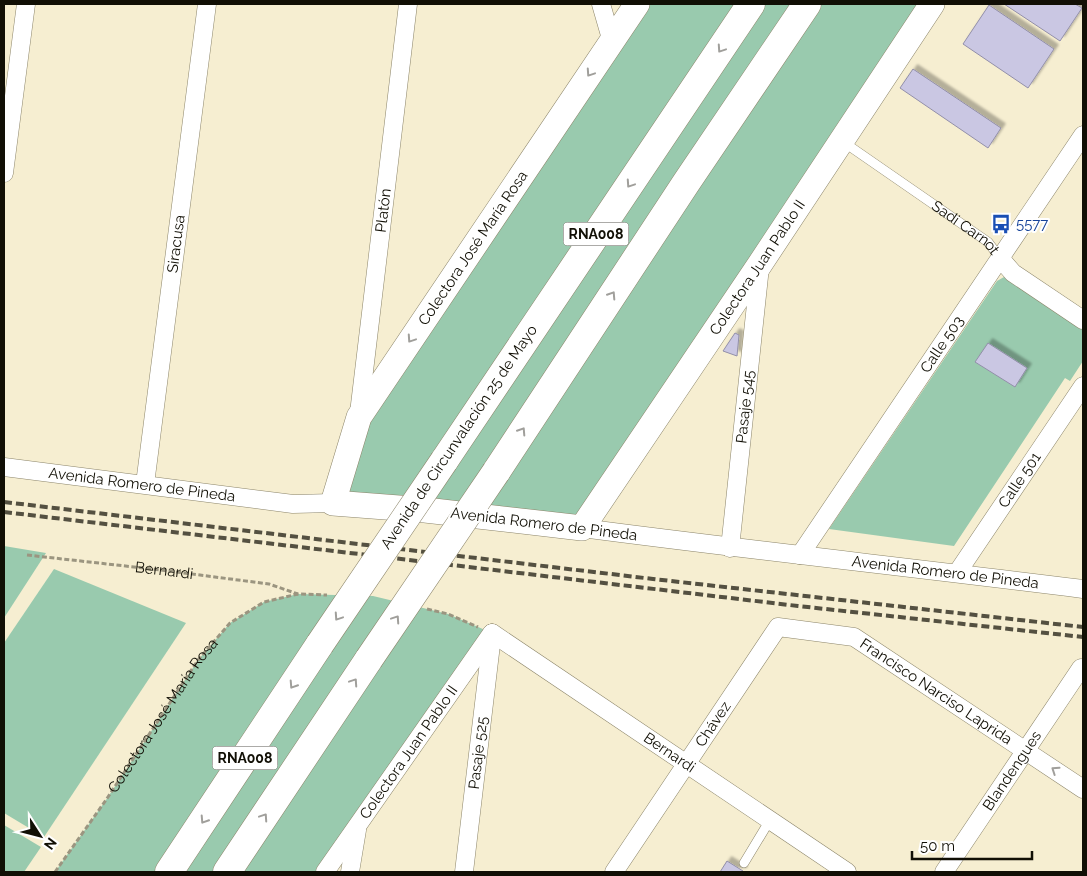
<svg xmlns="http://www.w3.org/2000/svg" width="1087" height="876" viewBox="0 0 1087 876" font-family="Raleway,sans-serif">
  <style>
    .green { fill: #99caae }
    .building { fill: #cac7e3; stroke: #928fa9; filter: url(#shadow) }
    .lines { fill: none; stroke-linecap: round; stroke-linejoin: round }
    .service-casing { stroke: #8c856a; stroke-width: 10 }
    .minor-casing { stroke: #8c856a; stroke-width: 19 }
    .secondary-casing { stroke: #8c856a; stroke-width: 26 }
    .motorway-casing { stroke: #8c856a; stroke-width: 29 }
    .path { stroke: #9b9580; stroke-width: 3; stroke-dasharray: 5 2.5; stroke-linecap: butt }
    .service { stroke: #fff; stroke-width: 9 }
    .minor { stroke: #fff; stroke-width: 18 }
    .secondary { stroke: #fff; stroke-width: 25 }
    .motorway { stroke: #fff; stroke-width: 28 }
    .rail { stroke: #545041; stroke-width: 4; stroke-dasharray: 8 4; stroke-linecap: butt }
    .motorway-bridge-casing { stroke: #8c856a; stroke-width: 29; stroke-linecap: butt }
    .motorway-bridge { stroke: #fff; stroke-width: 28 }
    .oneway { stroke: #a09f9b }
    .labels { text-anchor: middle; stroke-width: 4; stroke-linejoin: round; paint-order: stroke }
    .shield { fill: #fff; stroke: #585750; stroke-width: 1 }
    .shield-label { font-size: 14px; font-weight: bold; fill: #110f05 }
    .street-label { font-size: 15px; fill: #110f05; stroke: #fff }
    .transit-label { font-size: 15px; fill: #164399; stroke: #fff; text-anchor: start }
  </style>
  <defs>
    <filter id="shadow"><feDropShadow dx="4.5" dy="-4.5" stdDeviation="1" flood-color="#0004"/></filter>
  </defs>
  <rect width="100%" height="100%" fill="#f6eed1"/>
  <g class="green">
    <polygon points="637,4 932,4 582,528 333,503 359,417"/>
    <polygon points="1004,277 1083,330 1083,361 1070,381 1065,378 954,546 829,529 997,281"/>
    <polygon points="4,546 46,553 4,618"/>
    <polygon points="54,569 186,623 44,837 4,813 4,643"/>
    <polygon points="298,594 373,596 448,614 492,633 325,872 55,872 106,800 198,660 230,623 264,602"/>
    <polygon points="4,825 41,847 24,872 4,872"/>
  </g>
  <g class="building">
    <polygon points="1004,4 1075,4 1082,8 1060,41"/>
    <polygon points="989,5 1054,49 1028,88 963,44"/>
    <polygon points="913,69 1001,128 988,148 900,88"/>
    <polygon points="735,333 739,335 737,356 723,351"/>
    <polygon points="988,343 1027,368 1015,387 975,362"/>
    <polygon points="727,861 743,871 742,872 720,872"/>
  </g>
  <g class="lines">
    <defs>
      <g id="service">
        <path id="s3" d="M842 141 988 242 1000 258"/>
        <polyline points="744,863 770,820"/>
      </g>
      <g id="minor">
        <polyline points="601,4 612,42"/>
        <polyline points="4,173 26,4"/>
        <polyline points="1000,258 1013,273 1083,320"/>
        <path id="s4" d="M359 413 408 4"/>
        <path id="s5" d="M4 467 293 504 333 503"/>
        <path id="s6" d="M145 484 207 4"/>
        <path id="s7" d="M582 528C749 550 916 568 1083 589"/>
        <path id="s8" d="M730 548 760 267"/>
        <path id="s9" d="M800 555 1083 135"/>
        <path id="s10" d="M957 573 1083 386"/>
        <path id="s11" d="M492 633 847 872"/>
        <path id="s12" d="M325 872 492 633"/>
        <polyline points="350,872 357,830"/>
        <path id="s13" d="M464 872 492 636"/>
        <path id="s14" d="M614 872 778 627 854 637 1083 789"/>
        <path id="s15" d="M944 872 1081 668"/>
      </g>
      <g id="secondary">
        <path id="s16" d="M637 4 359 417 333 503 425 510 582 528 760 264 932 4"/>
      </g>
      <g id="motorway">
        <polyline points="444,461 751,4"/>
        <polyline points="496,472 686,183 807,4"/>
        <polyline points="169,872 320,644"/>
        <polyline points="227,872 369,659"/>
      </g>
    </defs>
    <use href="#service" class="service-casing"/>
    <use href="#minor" class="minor-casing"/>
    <use href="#secondary" class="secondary-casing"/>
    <use href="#motorway" class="motorway-casing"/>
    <g class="path">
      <path id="s1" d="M27 555 161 570 269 584 298 594 327 595"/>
      <polyline points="427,609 448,614 478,627"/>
      <path id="s2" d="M55 872 106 800 198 660 230 623 264 602 298 594"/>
    </g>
    <use href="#service" class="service"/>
    <use href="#minor" class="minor"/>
    <use href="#secondary" class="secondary"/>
    <use href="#motorway" class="motorway"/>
    <g class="rail">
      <polyline points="4,502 653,579 1083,627"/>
      <polyline points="4,512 798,606 1083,637"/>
    </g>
    <defs>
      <g id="motorway-bridge">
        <polyline points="320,644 444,461"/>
        <polyline points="369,659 496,472"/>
      </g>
    </defs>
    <use href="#motorway-bridge" class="motorway-bridge-casing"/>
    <use href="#motorway-bridge" class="motorway-bridge"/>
  </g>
  <defs><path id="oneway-chevron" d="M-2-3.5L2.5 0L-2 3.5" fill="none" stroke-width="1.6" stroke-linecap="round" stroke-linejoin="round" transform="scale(1.25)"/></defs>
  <g class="oneway">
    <use href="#oneway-chevron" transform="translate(721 49) rotate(124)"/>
    <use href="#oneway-chevron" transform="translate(590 73) rotate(124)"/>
    <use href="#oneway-chevron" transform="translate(630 184) rotate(124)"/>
    <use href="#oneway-chevron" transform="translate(612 295) rotate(-57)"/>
    <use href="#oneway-chevron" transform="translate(411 339) rotate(124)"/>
    <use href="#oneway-chevron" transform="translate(522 431) rotate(-57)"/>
    <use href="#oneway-chevron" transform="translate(338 617) rotate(124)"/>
    <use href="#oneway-chevron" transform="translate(396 619) rotate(-56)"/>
    <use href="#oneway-chevron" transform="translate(354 682) rotate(-56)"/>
    <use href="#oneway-chevron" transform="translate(293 685) rotate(123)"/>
    <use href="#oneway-chevron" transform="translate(1055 770) rotate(-146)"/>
    <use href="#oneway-chevron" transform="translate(264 817) rotate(-56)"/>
    <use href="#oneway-chevron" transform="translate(204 820) rotate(123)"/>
  </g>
  <defs>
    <symbol id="bus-bare" viewBox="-9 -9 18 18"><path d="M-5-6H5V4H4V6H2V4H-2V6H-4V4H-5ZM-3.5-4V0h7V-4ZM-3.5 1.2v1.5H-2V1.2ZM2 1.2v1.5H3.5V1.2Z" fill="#1a4fb4" stroke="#fff" stroke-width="2.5" paint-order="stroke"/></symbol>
  </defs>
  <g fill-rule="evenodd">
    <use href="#bus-bare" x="987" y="210" width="28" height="28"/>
  </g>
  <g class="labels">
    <g class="shield">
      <rect x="563.5" y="222.5" width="65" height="23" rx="4"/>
      <rect x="212.5" y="746.5" width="65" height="23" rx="4"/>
    </g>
    <g class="shield-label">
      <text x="596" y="239">RNA008</text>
      <text x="245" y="763">RNA008</text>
    </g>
    <g class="street-label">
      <text dy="5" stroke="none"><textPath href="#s4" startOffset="204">Platón</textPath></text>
      <text dy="5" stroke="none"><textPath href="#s3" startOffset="151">Sadi Carnot</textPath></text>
      <text dy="5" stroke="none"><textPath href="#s6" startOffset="242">Siracusa</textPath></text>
      <text transform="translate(473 248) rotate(-56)" y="5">Colectora José María Rosa</text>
      <text dy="5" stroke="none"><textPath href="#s16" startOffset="1152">Colectora Juan Pablo II</textPath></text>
      <text dy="5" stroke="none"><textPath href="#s9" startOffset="254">Calle 503</textPath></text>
      <text dy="5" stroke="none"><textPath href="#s8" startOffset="142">Pasaje 545</textPath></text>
      <text transform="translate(459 437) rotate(-56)" y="5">Avenida de Circunvalación 25 de Mayo</text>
      <text dy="5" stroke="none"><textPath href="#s10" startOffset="112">Calle 501</textPath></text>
      <text dy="5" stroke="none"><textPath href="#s5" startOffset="139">Avenida Romero de Pineda</textPath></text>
      <text transform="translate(544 524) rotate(7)" y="5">Avenida Romero de Pineda</text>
      <text dy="5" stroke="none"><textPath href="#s1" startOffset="138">Bernardi</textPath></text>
      <text dy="5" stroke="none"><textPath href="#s7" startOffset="366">Avenida Romero de Pineda</textPath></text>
      <text dy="5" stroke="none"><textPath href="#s14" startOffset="470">Francisco Narciso Laprida</textPath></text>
      <text dy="5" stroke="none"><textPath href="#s2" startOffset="190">Colectora José María Rosa</textPath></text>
      <text dy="5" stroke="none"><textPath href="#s14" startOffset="178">Chávez</textPath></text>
      <text dy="5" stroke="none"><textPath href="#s12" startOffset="146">Colectora Juan Pablo II</textPath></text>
      <text dy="5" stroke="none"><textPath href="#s13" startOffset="120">Pasaje 525</textPath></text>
      <text dy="5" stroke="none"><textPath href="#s11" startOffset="214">Bernardi</textPath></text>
      <text dy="5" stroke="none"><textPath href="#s15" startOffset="122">Blandengues</textPath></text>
    </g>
    <g class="transit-label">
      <text x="1016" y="229">5577</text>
    </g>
  </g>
  <rect width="1087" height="876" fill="none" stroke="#110f05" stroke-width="10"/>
  <g transform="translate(40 836) rotate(126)" stroke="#ffffff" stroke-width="4" paint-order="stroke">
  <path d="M0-4L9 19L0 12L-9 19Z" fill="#110f05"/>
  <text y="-8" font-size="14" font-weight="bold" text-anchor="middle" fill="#110f05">N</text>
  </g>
  <path d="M912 851v8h120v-8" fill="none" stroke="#110f05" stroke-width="2.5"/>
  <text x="920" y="851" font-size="15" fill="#110f05" stroke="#ffffff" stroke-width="4" paint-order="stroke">50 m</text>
</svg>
